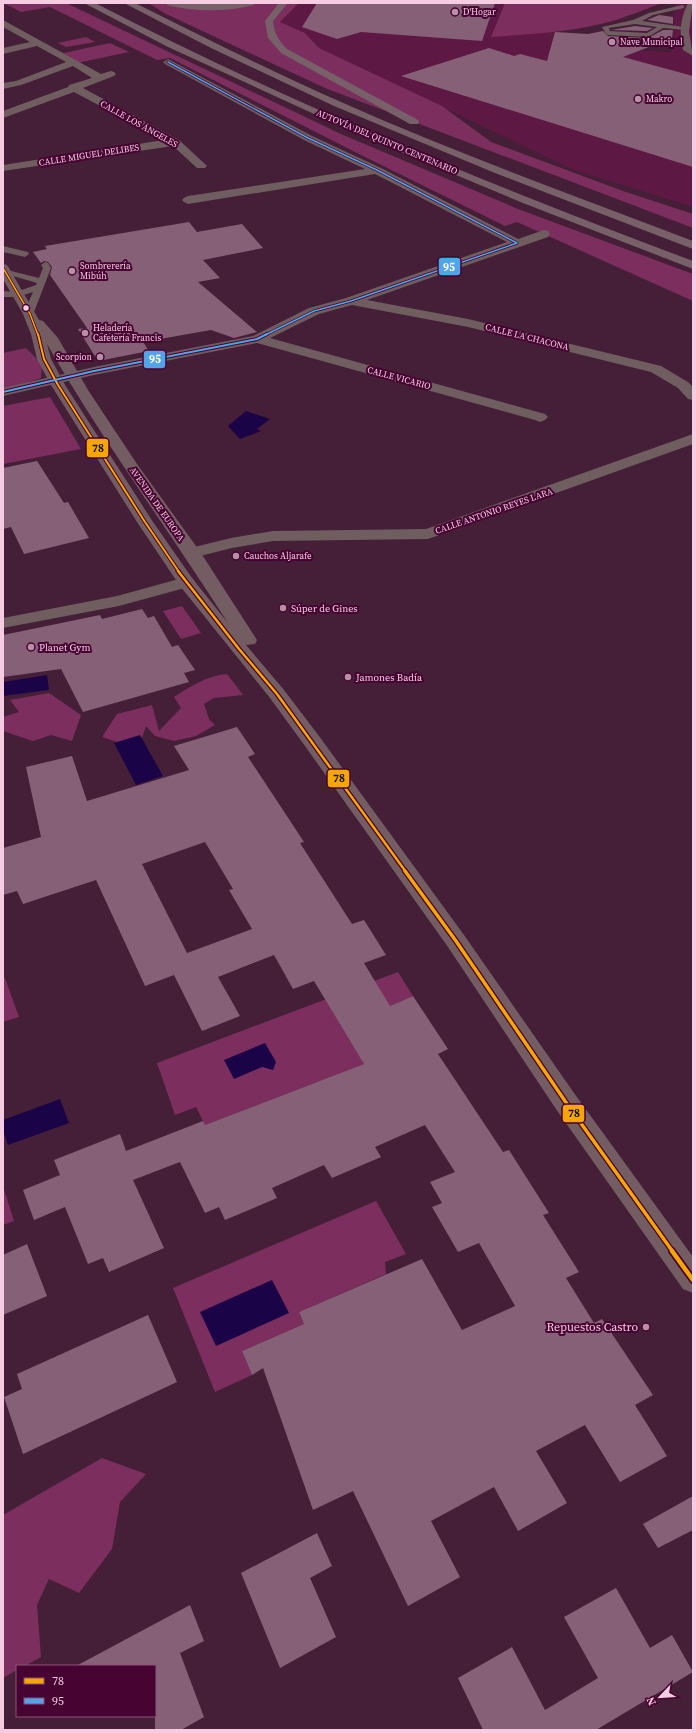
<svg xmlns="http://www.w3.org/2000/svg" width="696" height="1733" viewBox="0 0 696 1733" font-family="'Source Serif 4',serif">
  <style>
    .built { fill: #5d1844 }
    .green { fill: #7c2e5e }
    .water { fill: #1b0347 }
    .building { fill: #866077; fill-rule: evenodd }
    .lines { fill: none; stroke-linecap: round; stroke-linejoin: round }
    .lane { fill: #6f5d60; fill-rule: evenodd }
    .street { fill: #6f5d60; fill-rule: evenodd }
    .secondary { fill: #745d62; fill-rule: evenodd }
    .highway { fill: #786069; fill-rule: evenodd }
    .bus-1-far4-casing { stroke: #470331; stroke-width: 3 }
    .bus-1-far3-casing { stroke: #470331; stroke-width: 4 }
    .bus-1-far2-casing { stroke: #470331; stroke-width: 5 }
    .bus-1-far1-casing { stroke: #470331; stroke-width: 6 }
    .bus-1-casing { stroke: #470331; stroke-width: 8 }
    .bus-2-far1-casing { stroke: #470331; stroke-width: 3 }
    .bus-2-casing { stroke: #470331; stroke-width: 4 }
    .bus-1-far4 { stroke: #f7a600; stroke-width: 1.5 }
    .bus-1-far3 { stroke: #f7a600; stroke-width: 2 }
    .bus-1-far2 { stroke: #f7a600; stroke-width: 2.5 }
    .bus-1-far1 { stroke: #f7a600; stroke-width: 3.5 }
    .bus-1 { stroke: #f7a600; stroke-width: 4.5 }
    .bus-2-far1 { stroke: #53a3e8; stroke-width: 1.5 }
    .bus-2 { stroke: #53a3e8; stroke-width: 2 }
    .poi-dot { fill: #b78fa6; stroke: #470331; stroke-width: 1.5 }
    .bus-dot { fill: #f5cce1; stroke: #470331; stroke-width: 1.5 }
    .labels { text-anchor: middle; stroke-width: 4; stroke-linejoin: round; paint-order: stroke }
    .far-poi-label { font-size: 9px; fill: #f5cce1; stroke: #470331; text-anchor: start }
    .far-street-label { font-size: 9px; fill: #f5cce1; stroke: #470331 }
    .poi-label { font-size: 10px; fill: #f5cce1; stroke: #470331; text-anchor: start }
    .near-poi-label { font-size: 12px; fill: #f5cce1; stroke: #470331; text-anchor: end }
    .line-badge { stroke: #470331; stroke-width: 1.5 }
    .badge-label { font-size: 11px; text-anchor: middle; font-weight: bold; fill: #fff }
    .pale-badge-label { font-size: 11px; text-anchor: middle; font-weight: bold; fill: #111 }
  </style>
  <rect width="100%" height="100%" fill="#441f37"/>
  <polygon class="built" points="299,3 505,3 492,37 555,32 552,46 671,52 675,4 693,4 693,207 574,170 319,48 305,33 280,22"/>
  <g class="green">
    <polygon points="3,3 66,3 341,134 518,209 693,274 693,301 517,222 505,226 359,154 170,58 157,60 50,7 21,12"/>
    <polygon points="148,3 299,3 280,22 305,33 319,48 442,106 491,142 623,191 693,214 693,228 325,88 166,14"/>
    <path d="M505 3H662C646 9 631 15 616 20 576 32 533 34 491 37Z"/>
    <polygon points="86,37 95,42 66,47 58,43"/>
    <polygon points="110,43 129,52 77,63 59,54"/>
    <polygon points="26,348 42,364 41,378 3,391 3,353"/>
    <polygon points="50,397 81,449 3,464 3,406"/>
    <polygon points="182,606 201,633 181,639 163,611"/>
    <path d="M227 674 243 695 214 698 204 704 209 719 215 725 196 736 174 741 155 736 146 726 142 738 117 742 102 737 117 714 152 705 159 731 181 708 174 697C191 686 206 676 227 674Z"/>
    <polygon points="49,693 81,715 72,741 51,735 33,741 3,731 3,717 19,712 10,700"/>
    <polygon points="398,972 413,996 390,1006 333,1012 352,1044 368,1038 380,1058 205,1125 196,1107 175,1115 157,1063"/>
    <polygon points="5,978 19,1017 3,1022 3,979"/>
    <polygon points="3,1186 14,1221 3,1225"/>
    <polygon points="376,1201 406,1254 385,1262 386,1274 299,1312 304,1324 242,1351 252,1375 215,1392 173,1288"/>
    <polygon points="102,1458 146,1474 120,1502 112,1549 79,1593 49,1579 37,1605 41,1657 25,1666 17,1666 17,1670 3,1678 3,1515"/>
  </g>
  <g class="water">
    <polygon points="246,411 270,419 257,429 261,431 240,439 228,426"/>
    <polygon points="47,675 49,690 3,696 3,682"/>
    <polygon points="140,735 163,776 136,785 114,743"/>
    <polygon points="265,1043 276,1062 273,1070 262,1067 234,1079 224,1060"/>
    <polygon points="60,1099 69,1123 8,1145 3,1130 3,1120"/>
    <polygon points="272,1280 289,1313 216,1346 200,1312"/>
  </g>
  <g class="building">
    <polygon points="317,3 495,3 482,41 361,32 337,39 302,27"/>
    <polygon points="659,15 673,17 673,24 647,20"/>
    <polygon points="635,26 653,28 647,31 611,30"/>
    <polygon points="663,30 673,30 672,38 623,57 693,76 693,167 401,76 489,48 514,56 520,54 547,61 555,32 588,34 603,31 608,36 648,38"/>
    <polygon points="189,222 197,232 242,224 263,248 203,260 220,278 198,282 257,332 234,338 211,330 143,342 149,351 98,361 78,329 87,328 50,275 52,267 48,262 44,261 41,263 33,252 47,249 45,246"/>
    <polygon points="37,461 64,503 68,502 89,538 24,554 11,527 3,529 3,468"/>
    <polygon points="142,609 148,618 154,616 172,647 178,645 195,670 184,673 189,682 83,712 61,669 3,677 3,635 100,615 102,619"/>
    <path d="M237 727 255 754 248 757 304 842 300 843 352 924 364 920 386 955 364 963 390 1006 413 996 448 1049 438 1054 503 1152 509 1150 549 1213 543 1215 579 1272 566 1278 594 1323 602 1319 653 1395 635 1405 667 1456 620 1482 585 1425 536 1451 567 1503 518 1531 494 1487 431 1521 460 1577 408 1606 353 1491 313 1510 263 1368 252 1375 242 1351 304 1324 299 1312 422 1259 462 1330 515 1306 479 1243 458 1252 432 1207 442 1203 430 1182 455 1172 425 1125 375 1147 381 1157 332 1178 324 1165 272 1188 277 1198 225 1220 219 1207 205 1213 180 1162 133 1180 164 1248 109 1272 103 1258 88 1264 65 1207 34 1220 23 1190 60 1175 54 1160 120 1134 126 1151 203 1121 205 1125 364 1064 314 981 293 989 274 955 218 977 240 1016 202 1031 174 975 145 986 96 880 23 904 17 891 3 895V848L41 837 26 767 72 756 87 801 189 770 174 746ZM205 842 233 889 229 890 252 929 187 953 142 864Z"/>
    <polygon points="27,1244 47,1296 3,1315 3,1255"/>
    <polygon points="148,1315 177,1382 23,1454 4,1397 22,1389 17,1374"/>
    <polygon points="693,1496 693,1530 658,1548 643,1524"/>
    <polygon points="317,1533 332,1566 310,1578 336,1637 280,1668 241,1573"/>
    <polygon points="616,1588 650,1648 672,1635 693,1672 596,1730 483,1730 458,1678 512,1647 545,1710 598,1678 564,1617"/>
    <polygon points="190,1605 204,1641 180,1653 204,1717 181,1730 155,1730 155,1666 76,1666"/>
  </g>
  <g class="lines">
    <g class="lane">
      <path d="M682 5 684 6V8L653 15 642 21 684 27 686 28V30L663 28 648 37 608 35 606 34 602 27 633 20 649 13ZM635 24 657 27 647 33 610 31 609 28Z"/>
      <polygon points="3,246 28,252 29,254 25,257 3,252"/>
      <polygon points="45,262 48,263 51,268 34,312 29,315 26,314 24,312 33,292 17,297 3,297 3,291 16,292 36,285 37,283 3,273 3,269 39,278 43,268 41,265"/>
    </g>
    <g class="street">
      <path d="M688 3H693L689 32 693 56 683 50C679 33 680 19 688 3Z"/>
      <polygon points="3,20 101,74 111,71 114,72 116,74 114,76 83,88 179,140 205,164 207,166 205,168 197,168 173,146 3,171 3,165 164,140 74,92 3,118 3,111 68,87 69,85 92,78 73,66 21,85 3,89 3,83 16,81 66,62 37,46 3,54 3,48 30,42 3,27"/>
      <polygon points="168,59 312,136 381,168 518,239 544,230 548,231 550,234 548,237 367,300 468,319 661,366 688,382 693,387 693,400 688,399 678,388 651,372 468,327 352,305 319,314 270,338 545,414 548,417 545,420 540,422 535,420 257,343 94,375 3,396 3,388 94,367 253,336 309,308 346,298 507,242 375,174 188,204 184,202 182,200 184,198 188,196 365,169 304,140 165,64 163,62"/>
      <polygon points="693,434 693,444 428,539 273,541 232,548 192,558 186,557 183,553 186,549 231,538 273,531 426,529"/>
      <polygon points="186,577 192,578 195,582 192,586 119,606 3,628 3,618 117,596"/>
    </g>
    <path class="secondary" d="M3 264 7 265 9 268 39 320 43 321 58 338 88 390 137 464 201 553 257 640 255 644 246 645 284 690 319 736 464 935 574 1093 693 1257V1293L683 1289 556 1109 448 947 305 746 270 698 180 586 137 522 51 385 37 359 31 334 23 314 3 279ZM47 344C102 440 168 529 228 623L192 578 153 522 65 385 51 359Z"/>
    <g class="highway">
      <path d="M84 3H95C287 102 490 185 693 261V269L523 203 360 135 168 47Z"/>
      <path d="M124 3H135C203 37 271 71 341 102 456 153 575 196 693 241V249L495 173 334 106 211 48Z"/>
      <path d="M166 3H255L254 5C227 12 194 12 167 5Z"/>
      <path d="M279 3H288L273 21C274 33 279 41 287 49L418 120 419 122 418 124H410L281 53 268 38 265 21Z"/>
    </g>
    <defs>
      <polyline id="bus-1-far4" points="3,268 30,314 38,335"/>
      <polyline id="bus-1-far3" points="38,334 44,359 58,385 145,522 179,572"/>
      <polyline id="bus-1-far2" points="178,571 239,649 277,694 406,872"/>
      <polyline id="bus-1-far1" points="405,871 456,941 565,1101 673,1252"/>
      <polyline id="bus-1" points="672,1251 693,1280"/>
      <polyline id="bus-2-far1" points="168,62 308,138 377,170 517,243 351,301 314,311 265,335"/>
      <polyline id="bus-2" points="3,392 94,371 257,339 267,334"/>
    </defs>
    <use href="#bus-1-far4" class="bus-1-far4-casing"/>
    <use href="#bus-1-far3" class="bus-1-far3-casing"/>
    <use href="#bus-1-far2" class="bus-1-far2-casing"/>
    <use href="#bus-1-far1" class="bus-1-far1-casing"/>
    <use href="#bus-1" class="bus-1-casing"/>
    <use href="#bus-2-far1" class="bus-2-far1-casing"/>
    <use href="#bus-2" class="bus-2-casing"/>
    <use href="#bus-1-far4" class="bus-1-far4"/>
    <use href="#bus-1-far3" class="bus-1-far3"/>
    <use href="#bus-1-far2" class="bus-1-far2"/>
    <use href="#bus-1-far1" class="bus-1-far1"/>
    <use href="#bus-1" class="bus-1"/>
    <use href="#bus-2-far1" class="bus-2-far1"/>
    <use href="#bus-2" class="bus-2"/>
  </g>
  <g class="poi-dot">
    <circle cx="455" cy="12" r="4"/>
    <circle cx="612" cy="42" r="4"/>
    <circle cx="638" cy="99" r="4"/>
    <circle cx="72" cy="271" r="4"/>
    <circle cx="85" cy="333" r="4"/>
    <circle cx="100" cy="357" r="4"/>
    <circle cx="236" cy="556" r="4"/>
    <circle cx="283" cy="608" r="4"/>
    <circle cx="31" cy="647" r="4"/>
    <circle cx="348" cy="677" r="4"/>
    <circle cx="646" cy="1327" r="4"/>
  </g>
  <circle class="bus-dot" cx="26" cy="308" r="3.5"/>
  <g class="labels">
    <g class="far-poi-label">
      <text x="463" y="15">D'Hogar</text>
      <text x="620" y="45">Nave Municipal</text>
      <text x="646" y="102">Makro</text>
      <text x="80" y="269">Sombrerería<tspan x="80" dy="10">Mibúh</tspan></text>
      <text x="93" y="331">Heladería<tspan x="93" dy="10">Cafetería Francis</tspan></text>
      <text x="92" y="360" text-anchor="end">Scorpion</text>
      <text x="244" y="559">Cauchos Aljarafe</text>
    </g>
    <g class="far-street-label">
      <text transform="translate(139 124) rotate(29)" y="3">CALLE LOS ÁNGELES</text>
      <text transform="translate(387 142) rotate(23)" y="3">AUTOVÍA DEL QUINTO CENTENARIO</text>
      <text transform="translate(89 155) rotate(-9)" y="3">CALLE MIGUEL DELIBES</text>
      <text transform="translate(527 337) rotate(14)" y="3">CALLE LA CHACONA</text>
      <text transform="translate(399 378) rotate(15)" y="3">CALLE VICARIO</text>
      <text transform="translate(157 504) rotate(55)" y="3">AVENIDA DE EUROPA</text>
      <text transform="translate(494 511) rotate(-19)" y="3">CALLE ANTONIO REYES LARA</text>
    </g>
    <g class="poi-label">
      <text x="291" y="612">Súper de Gines</text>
      <text x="39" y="651">Planet Gym</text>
      <text x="356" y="681">Jamones Badía</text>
    </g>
    <g class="near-poi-label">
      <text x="638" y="1331">Repuestos Castro</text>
    </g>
  </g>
  <g class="line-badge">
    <rect x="438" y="257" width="23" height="19" rx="4" fill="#53a3e8"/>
    <rect x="143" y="350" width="23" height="19" rx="4" fill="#53a3e8"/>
    <rect x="86" y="438" width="23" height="20" rx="4" fill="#f7a600"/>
    <rect x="327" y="769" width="23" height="19" rx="4" fill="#f7a600"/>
    <rect x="562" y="1104" width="23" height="19" rx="4" fill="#f7a600"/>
  </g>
  <g class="badge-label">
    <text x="449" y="271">95</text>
    <text x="155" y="363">95</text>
  </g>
  <g class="pale-badge-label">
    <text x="98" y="452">78</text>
    <text x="339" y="782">78</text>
    <text x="574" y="1117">78</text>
  </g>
  <rect width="696" height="1733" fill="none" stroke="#f5cce1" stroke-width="8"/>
  <rect x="16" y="1665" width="140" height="52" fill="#470331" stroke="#8d5377"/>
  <rect x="24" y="1678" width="20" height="6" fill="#f7a600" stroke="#8d5377"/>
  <text x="52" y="1685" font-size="12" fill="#f5cce1">78</text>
  <rect x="24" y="1698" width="20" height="6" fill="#53a3e8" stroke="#8d5377"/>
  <text x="52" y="1705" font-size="12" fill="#f5cce1">95</text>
  <g transform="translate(660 1697) rotate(245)" stroke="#470331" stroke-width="3" paint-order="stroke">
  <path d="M0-3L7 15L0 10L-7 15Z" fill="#f5cce1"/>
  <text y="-6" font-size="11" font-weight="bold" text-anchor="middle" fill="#f5cce1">N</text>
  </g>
</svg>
